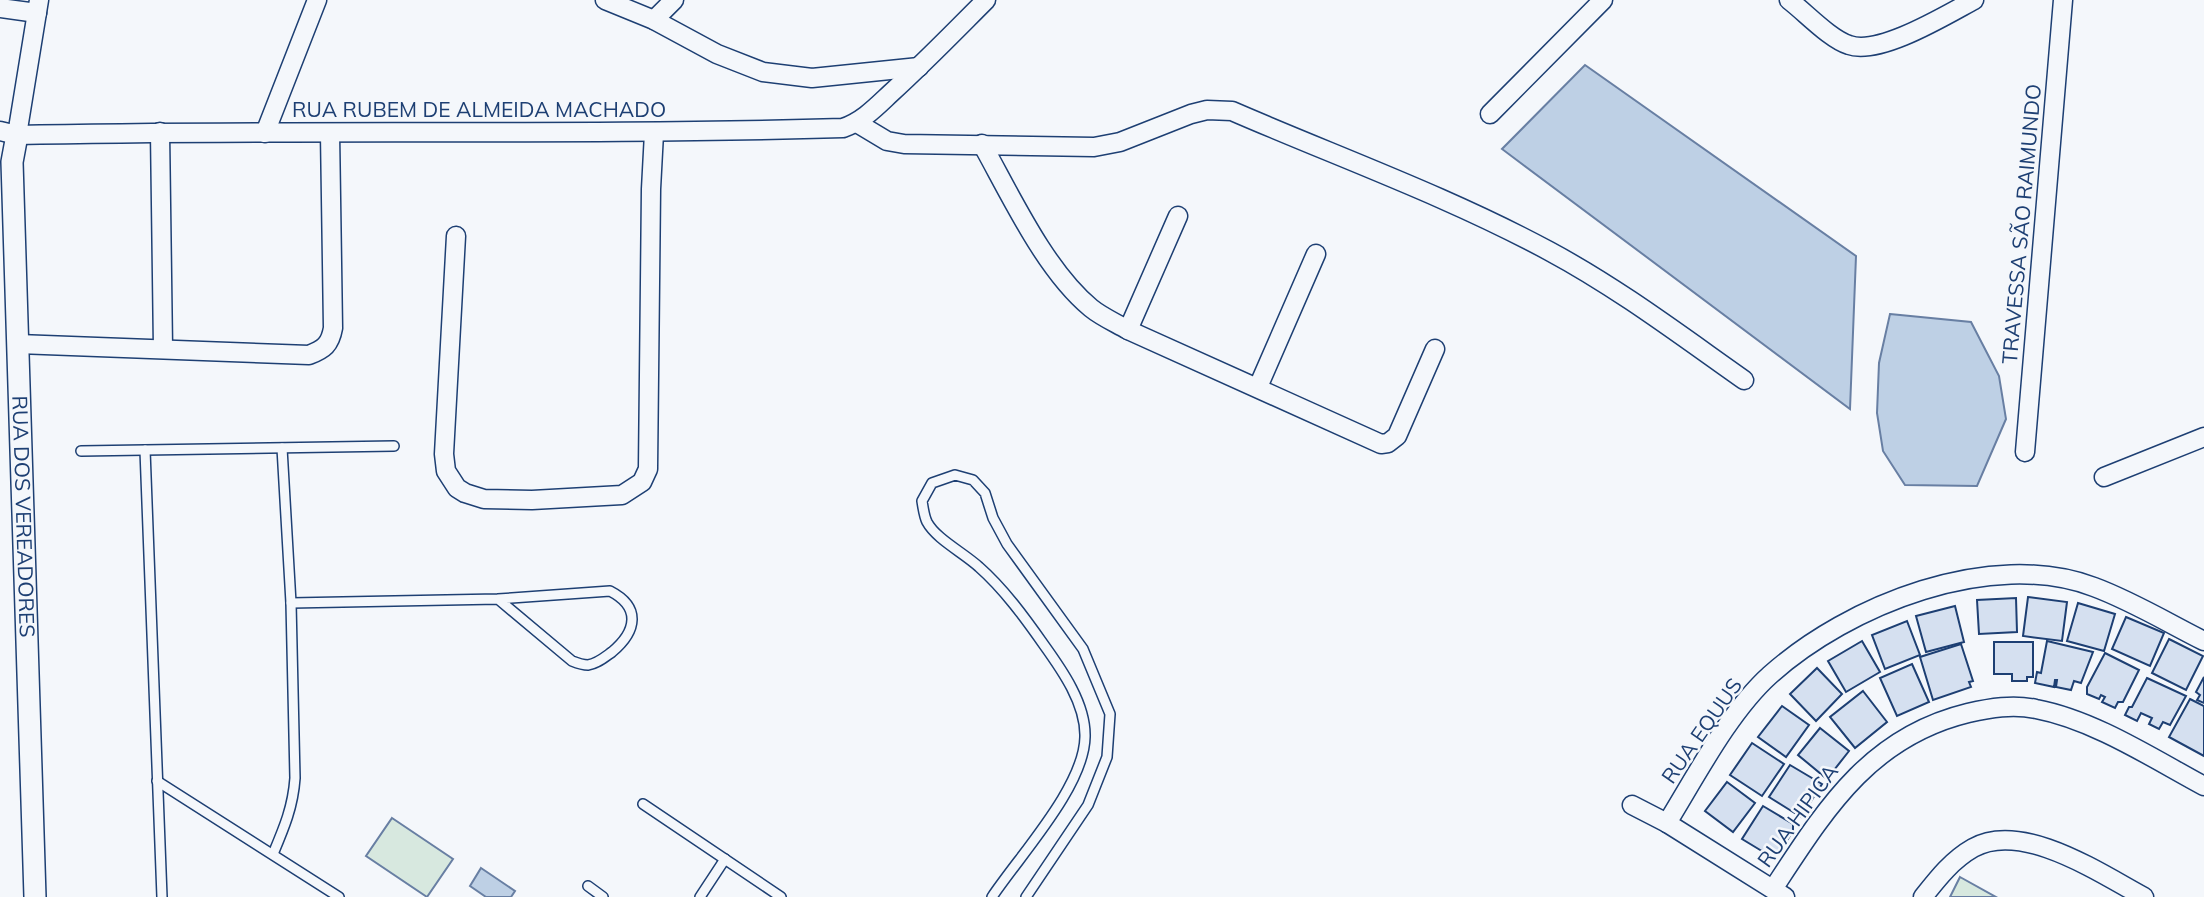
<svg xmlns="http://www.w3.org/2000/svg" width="2204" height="897" viewBox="0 0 2204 897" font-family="Mulish,sans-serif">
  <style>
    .green { fill: #d7e8df; stroke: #687fa3; stroke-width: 2 }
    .water { fill: #bed0e5; stroke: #687fa3; stroke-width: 2 }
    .building { fill: #d5e0f0; stroke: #1d3f73; stroke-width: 2 }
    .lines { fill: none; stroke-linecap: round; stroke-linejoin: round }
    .service-casing { stroke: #1d3f73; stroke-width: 12 }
    .minor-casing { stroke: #1d3f73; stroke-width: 21 }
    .tertiary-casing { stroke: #1d3f73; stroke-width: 24 }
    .service { stroke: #f4f7fb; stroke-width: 9 }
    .minor { stroke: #f4f7fb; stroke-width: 18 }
    .tertiary { stroke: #f4f7fb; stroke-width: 21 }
    .labels { text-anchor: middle; stroke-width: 5; stroke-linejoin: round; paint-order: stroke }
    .street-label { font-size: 21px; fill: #1d3f73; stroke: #f4f7fb }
  </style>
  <rect width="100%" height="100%" fill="#f4f7fb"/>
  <g class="green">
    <polygon points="392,818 453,859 427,897 366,856"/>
    <polygon points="1960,877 1996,897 1950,897"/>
  </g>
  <g class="water">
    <polygon points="1585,65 1856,256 1850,409 1502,149"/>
    <polygon points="1890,314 1971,322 1999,376 2006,419 1977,486 1905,485 1883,451 1877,413 1879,363"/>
    <polygon points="481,868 515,891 511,897 486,897 470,886"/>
  </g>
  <g class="building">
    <polygon points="2028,597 2067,602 2062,641 2023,636"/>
    <polygon points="2016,598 2017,632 1979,634 1977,600"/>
    <polygon points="2078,603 2115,614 2104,651 2067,641"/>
    <polygon points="1955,606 1964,642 1926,652 1916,616"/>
    <polygon points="2126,617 2164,633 2150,666 2112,649"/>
    <polygon points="1907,621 1920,655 1885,669 1872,635"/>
    <polygon points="2169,639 2203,656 2186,690 2152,673"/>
    <polygon points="1862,641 1880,672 1846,692 1828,661"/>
    <polygon points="2047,641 2093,652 2081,683 2074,681 2071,690 2056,687 2057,680 2055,680 2054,687 2035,683 2037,672 2041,673"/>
    <polygon points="1994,642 2033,642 2033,677 2027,677 2027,681 2012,681 2012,674 1994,674"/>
    <polygon points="1961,644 1973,681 1969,682 1971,687 1933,700 1920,657"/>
    <polygon points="2105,653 2139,670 2123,702 2118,702 2115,708 2102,702 2105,697 2101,695 2099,699 2087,694 2087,687"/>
    <polygon points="1912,664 1929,702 1897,716 1880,678"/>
    <polygon points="1817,668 1842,694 1816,721 1790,694"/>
    <polygon points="2204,677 2204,703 2197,700 2200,695 2196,692"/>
    <polygon points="2147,678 2186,696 2170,725 2163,722 2159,729 2149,724 2152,718 2141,713 2137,721 2125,715 2129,707 2132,707"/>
    <polygon points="1863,691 1887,722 1855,748 1830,717"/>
    <polygon points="2190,699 2204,706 2204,756 2169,737"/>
    <polygon points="1782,706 1809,725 1786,757 1758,737"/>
    <polygon points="1820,728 1849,751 1827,779 1798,755"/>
    <polygon points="1752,743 1784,764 1762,796 1730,775"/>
    <polygon points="1790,765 1822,784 1801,817 1769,797"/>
    <polygon points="1727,782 1755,803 1733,832 1705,811"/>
    <polygon points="1763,806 1793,824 1793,831 1775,859 1742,839"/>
  </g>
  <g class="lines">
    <defs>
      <g id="service">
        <polyline points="145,450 162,897"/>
        <polyline points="81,451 394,446"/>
        <path d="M291 603 498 599 610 591C641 607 637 631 612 652 605 657 597 664 588 665 583 665 577 663 572 661L498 599"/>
        <polyline points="157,781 339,897"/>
        <polyline points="643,804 781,897"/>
        <path d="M273 854C284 828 293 807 295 778L291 603 282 448"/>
        <polyline points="588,886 603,897"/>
        <polyline points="700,897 725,859"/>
        <path d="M992 897C1020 855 1084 787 1085 737 1086 704 1062 670 1044 645 1025 618 1004 589 979 567 964 553 936 539 927 522 924 516 923 507 922 501L932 483 955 475 973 480 985 493 993 518 1007 544 1083 649 1110 714 1107 757 1088 805 1026 897"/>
      </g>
      <g id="minor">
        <polyline points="605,0 654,20 717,54 763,72 812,78 919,67"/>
        <path d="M1789 0C1806 13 1830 39 1849 45 1879 56 1946 15 1974 0"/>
        <polyline points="0,8 37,13"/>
        <polyline points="654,20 674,0"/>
        <polyline points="1490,114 1603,0"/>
        <path d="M857 123 887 141 904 144 1094 147 1120 142 1191 114 1207 110 1232 111C1338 157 1447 196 1549 251 1618 288 1680 335 1744 380"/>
        <path d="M0 131 17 135C292 129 568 136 843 128 863 121 876 107 891 93 924 63 955 31 986 0"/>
        <polyline points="160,132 163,348"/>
        <polyline points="265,133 317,0"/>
        <polyline points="17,135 39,0"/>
        <path d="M982 144C1011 196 1045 270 1091 308 1102 317 1116 323 1128 330L1381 444 1388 443 1397 436 1435 349"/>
        <polyline points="456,236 444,454 446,471 457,488 465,493 484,499 532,500 622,495 642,482 648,469 651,189 654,133"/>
        <polyline points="1128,330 1178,216"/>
        <path d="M18 344 309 355C324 349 330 345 333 328L330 133"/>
        <polyline points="1258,387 1316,254"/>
        <polyline points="2025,452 2063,0"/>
        <polyline points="2104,477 2204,437"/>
        <polyline points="1632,805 1667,823 1785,897"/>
        <path d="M1667 823C1696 776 1729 712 1770 675 1848 605 1991 548 2094 587 2132 601 2168 623 2204 641"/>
        <path d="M1773 889C1825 810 1869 737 1968 713 1990 708 2013 704 2036 709 2094 720 2152 758 2204 786"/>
        <path d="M1923 897C1938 878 1952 860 1973 848 2022 820 2101 874 2144 897"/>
      </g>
      <g id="tertiary">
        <path id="s1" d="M17 135 12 162 35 897"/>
      </g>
    </defs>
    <use href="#service" class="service-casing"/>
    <use href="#minor" class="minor-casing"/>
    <use href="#tertiary" class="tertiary-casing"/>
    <use href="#service" class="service"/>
    <use href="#minor" class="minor"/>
    <use href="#tertiary" class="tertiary"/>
  </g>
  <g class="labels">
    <g class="street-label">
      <text x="479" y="117">RUA RUBEM DE ALMEIDA MACHADO</text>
      <text transform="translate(2022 224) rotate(-85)" y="7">TRAVESSA SÃO RAIMUNDO</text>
      <text dy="7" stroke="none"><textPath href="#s1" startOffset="382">RUA DOS VEREADORES</textPath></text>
      <text transform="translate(1702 731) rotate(-55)" y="7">RUA EQUUS</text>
      <text transform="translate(1798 816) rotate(-54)" y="7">RUA HIPICA</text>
    </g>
  </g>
</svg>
